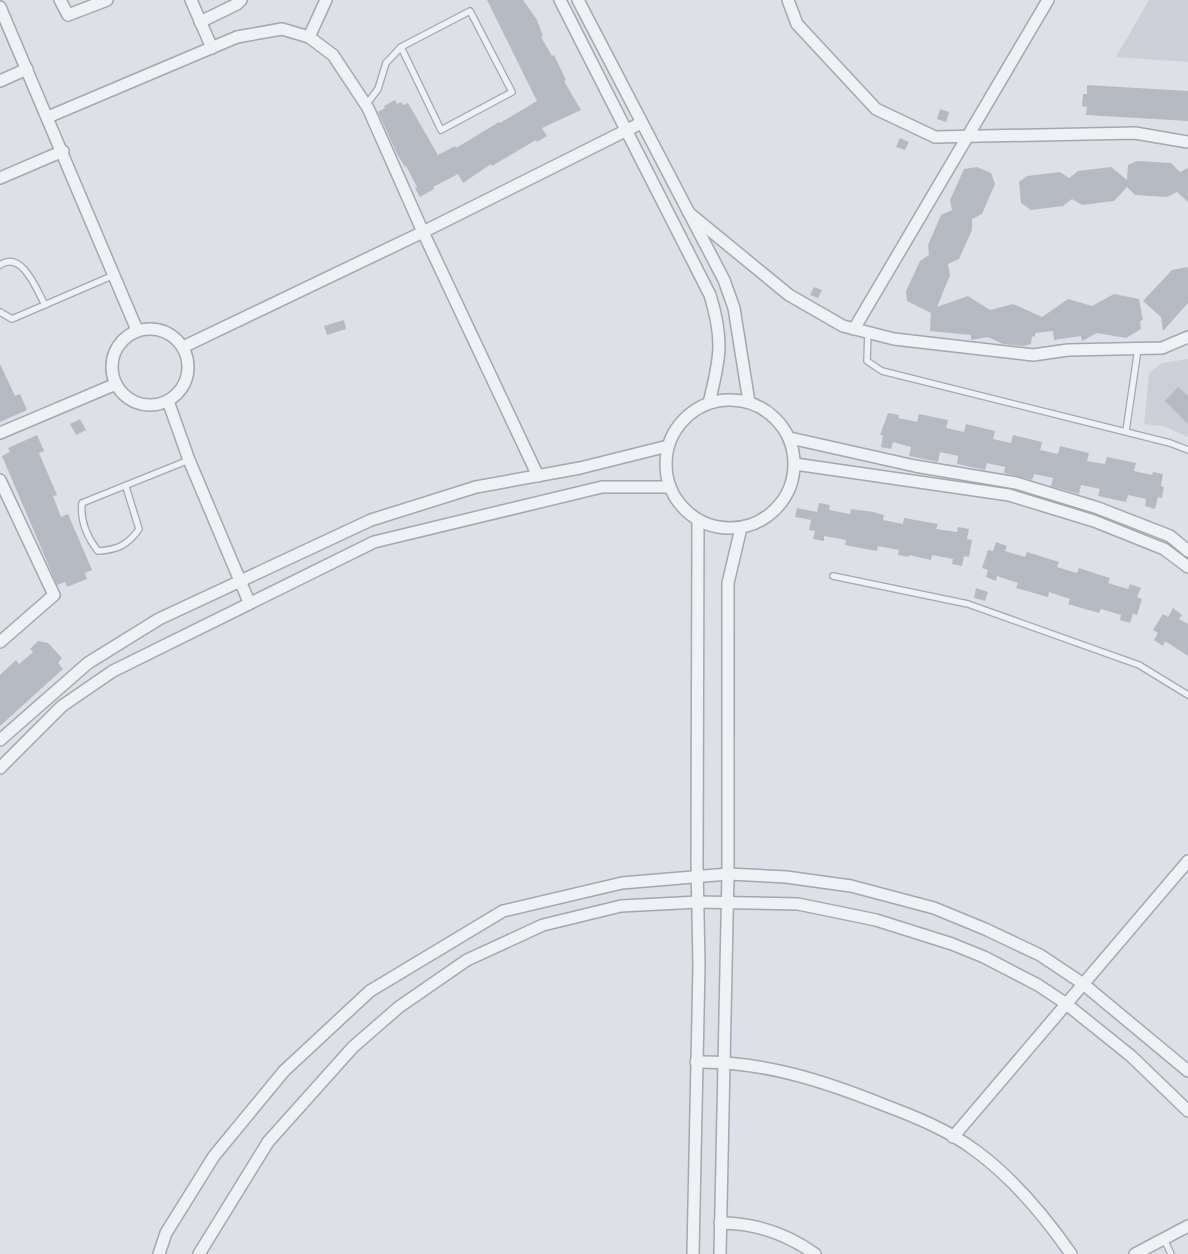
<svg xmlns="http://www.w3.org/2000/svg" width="1188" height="1254" viewBox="0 0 1188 1254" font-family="'Open Sans',sans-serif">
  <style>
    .built { fill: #cccfd8 }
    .building { fill: #b5bac2 }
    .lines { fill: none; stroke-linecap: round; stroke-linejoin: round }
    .service-casing { stroke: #a3a7b0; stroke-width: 8 }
    .minor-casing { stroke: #a3a7b0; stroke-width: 14 }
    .service { stroke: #f0f1f5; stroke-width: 5.5 }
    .minor { stroke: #f0f1f5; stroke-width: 11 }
  </style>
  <rect width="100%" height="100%" fill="#dde0e6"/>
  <g class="built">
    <polygon points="1149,0 1188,0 1188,62 1116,57"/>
    <polygon points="1188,359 1188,437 1163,426 1144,424 1149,373 1162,363"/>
  </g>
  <g class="building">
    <polygon points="487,0 523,0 537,20 543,36 541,37 552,56 554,55 566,80 564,81 581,110 542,128 547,136 537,142 536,140 492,166 491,164 463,183 458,174 433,187 434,189 420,197 415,188 417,187 406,166 405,167 397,154 378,112 385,108 384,106 395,100 397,104 401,102 403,105 408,103 438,155 455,146 456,148 499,122 500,123 537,101"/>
    <polygon points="1087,85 1188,91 1188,121 1086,115 1087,107 1082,106 1083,94 1087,94"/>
    <polygon points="940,109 949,112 946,122 937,119"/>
    <polygon points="900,138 909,142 905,150 896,147"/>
    <polygon points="1137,161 1171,163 1180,172 1188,168 1188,202 1177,192 1167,197 1135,195 1127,187 1114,201 1082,205 1072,199 1063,206 1031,210 1021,203 1019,182 1027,176 1060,172 1069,178 1078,171 1111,167 1127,180 1128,165"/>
    <polygon points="977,167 991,173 995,184 982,214 972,219 972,230 959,259 948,264 950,275 937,307 968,296 990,310 1013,304 1042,317 1068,299 1092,306 1114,294 1139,299 1143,320 1140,321 1141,329 1126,338 1097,333 1082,341 1081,336 1054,340 1053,331 1035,333 1035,337 1032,336 1031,344 1024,346 1003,344 988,337 971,340 971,335 930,331 931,313 907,301 906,291 920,261 929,255 928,245 941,215 952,210 950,200 964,169"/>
    <polygon points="1188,267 1188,303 1163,331 1161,317 1143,301 1172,270"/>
    <polygon points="814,287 822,290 818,298 810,295"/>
    <polygon points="344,320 346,329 327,335 324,326"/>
    <polygon points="0,364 15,396 20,394 27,410 0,422"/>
    <polygon points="1178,387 1188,396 1188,424 1165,401"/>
    <polygon points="888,413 899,415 898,418 917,422 919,414 948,420 946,428 964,432 966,424 995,431 993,439 1011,443 1013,435 1042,442 1040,450 1058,454 1060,446 1089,453 1087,461 1105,464 1107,457 1136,463 1134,471 1152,475 1153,472 1163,474 1161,486 1164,487 1162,498 1158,497 1155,509 1145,506 1146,499 1128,495 1126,502 1098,496 1100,489 1081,485 1079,494 1051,486 1053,478 1034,474 1032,480 1004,473 1005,467 987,463 985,470 957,464 958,456 940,452 938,462 909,456 911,447 893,442 891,449 881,447 883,435 880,435"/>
    <polygon points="80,419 86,430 76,435 70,424"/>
    <polygon points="37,435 44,451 39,453 57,495 53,496 61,517 68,514 92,570 85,573 87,579 67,587 65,582 57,585 2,456 10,452 8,448"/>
    <polygon points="819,503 830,505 829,510 850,514 851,509 873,512 884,515 883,520 903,524 904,518 938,524 936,529 957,532 958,527 969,529 967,539 972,540 969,557 964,556 962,566 952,564 953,559 932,555 931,560 909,555 909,557 898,555 899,550 878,546 877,551 845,545 846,540 824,536 824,541 813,539 815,531 809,530 811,520 795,517 797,508 817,512"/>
    <polygon points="996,542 1007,546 1005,551 1025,557 1027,552 1059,562 1057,567 1077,573 1079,568 1100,575 1110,578 1108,583 1128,589 1130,584 1141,588 1137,597 1142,599 1137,615 1133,614 1130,623 1120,620 1121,615 1101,609 1099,613 1078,607 1068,604 1070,599 1049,592 1048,597 1016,588 1018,583 997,576 996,581 986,577 988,570 982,568 988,550 993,551"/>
    <polygon points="976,588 988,592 985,601 974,598"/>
    <polygon points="1173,608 1182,615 1179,619 1188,624 1188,656 1165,641 1163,646 1154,640 1158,633 1153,630 1163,614 1168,617"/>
    <polygon points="38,641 48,643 62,658 58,663 63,669 0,726 0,675 16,660 19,664 33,652 30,649"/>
  </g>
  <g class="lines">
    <defs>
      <g id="service">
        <polyline points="366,105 378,89 386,63 401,47 470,11 512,92 441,130 401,47"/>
        <path d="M0 265C22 250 37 290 45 305"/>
        <polyline points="0,312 12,319 114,275"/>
        <polyline points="868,332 867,361 882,371 1170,443 1188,450"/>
        <polyline points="1126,431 1138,349"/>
        <path d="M126 487 139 529C128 545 117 550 98 551 87 537 80 522 82 503L189 460"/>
        <polyline points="833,576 968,604 1139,665 1188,695"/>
        <polyline points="1164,1239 1171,1254"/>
      </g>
      <g id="minor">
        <polyline points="60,0 68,15 107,0"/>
        <polyline points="191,0 212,48"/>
        <path d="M560 0 710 295C724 340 720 359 709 403"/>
        <polyline points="578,0 724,280 734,308 749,402"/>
        <polyline points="788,0 797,24 876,109 935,137 1135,133 1188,142"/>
        <polyline points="0,7 137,330"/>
        <polyline points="200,22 237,4 241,0"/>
        <polyline points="309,37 326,0"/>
        <polyline points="0,81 27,69"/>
        <polyline points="48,117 237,37 282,29 309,37 333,55 368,108 423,232 538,476"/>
        <polyline points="0,178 63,151"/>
        <polyline points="689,213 789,295 843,326 894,339 1033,355 1068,350 1162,348 1188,337"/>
        <circle cx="150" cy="367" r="38"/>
        <polyline points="854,329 1048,0"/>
        <polyline points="183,347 423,232 641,123"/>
        <circle cx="730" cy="464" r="64"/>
        <polyline points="168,401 189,460 249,602"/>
        <polyline points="0,433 116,384"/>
        <polyline points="790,438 915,466 1016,483 1098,508 1170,536 1188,551"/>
        <polyline points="795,464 1009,495 1094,521 1164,549 1188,567"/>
        <polyline points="0,480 54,595 0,642"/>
        <polyline points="0,740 88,663 159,619 371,520 476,487 580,468 668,446"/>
        <polyline points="0,768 62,706 113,671 374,542 602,487 670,487"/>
        <path d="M696 1062C763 1061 824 1081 884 1105 916 1117 948 1130 976 1151 1014 1179 1044 1215 1071 1254"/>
        <polyline points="953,1137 1188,861"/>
        <path d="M720 1223C755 1223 787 1234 815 1254"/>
        <polyline points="159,1254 166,1233 214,1156 284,1071 370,991 503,911 622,883 728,874 786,877 851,886 934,908 985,929 1040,955 1082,983 1188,1071"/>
        <polyline points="199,1254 268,1142 353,1047 399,1007 467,960 543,925 621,906 698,902 798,904 876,920 952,944 984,957 1038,985 1065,1003 1131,1056 1188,1111"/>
        <polyline points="693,1254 699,966 697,863 698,521"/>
        <polyline points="720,1254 728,874 728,583 741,528"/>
        <polyline points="1135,1254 1188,1226"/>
      </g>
    </defs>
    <use href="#service" class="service-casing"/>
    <use href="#minor" class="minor-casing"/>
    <use href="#service" class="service"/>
    <use href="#minor" class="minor"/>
  </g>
</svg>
